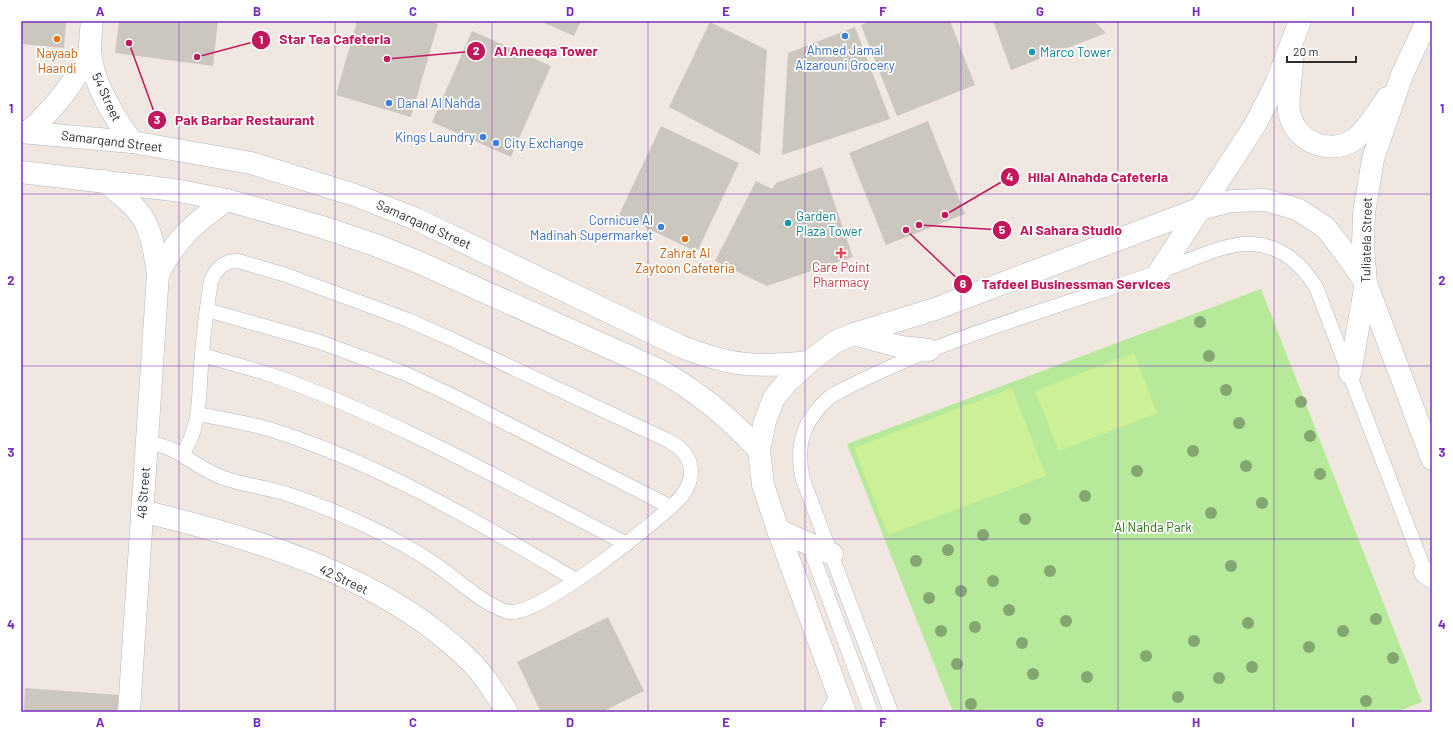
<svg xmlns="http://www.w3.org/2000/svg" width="1453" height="733" viewBox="0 0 1453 733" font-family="Barlow,sans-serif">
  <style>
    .green { fill: #b6e99a }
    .pitch { fill: #ccf095 }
    .building { fill: #cbc7be }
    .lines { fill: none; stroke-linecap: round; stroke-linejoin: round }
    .lane-casing { stroke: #b4b7c2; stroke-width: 15 }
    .street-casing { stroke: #b4b7c2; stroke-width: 23 }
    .secondary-casing { stroke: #b4b7c2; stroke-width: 23 }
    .lane { stroke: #fff; stroke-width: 14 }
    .street { stroke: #fff; stroke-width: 22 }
    .secondary { stroke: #fff; stroke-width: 22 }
    .tree { fill: #84a771 }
    .grid { fill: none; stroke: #7b2cbf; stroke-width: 1; stroke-opacity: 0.55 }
    .shop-dot { fill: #3f7fe0; stroke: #fff; stroke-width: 1.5 }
    .food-dot { fill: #e8710a; stroke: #fff; stroke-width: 1.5 }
    .culture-dot { fill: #0f9aa8; stroke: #fff; stroke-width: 1.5 }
    .health-dot { fill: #e0444e; stroke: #fff; stroke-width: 1.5 }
    .labels { text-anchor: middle; stroke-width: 3.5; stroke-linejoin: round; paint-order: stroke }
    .shop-label { font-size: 13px; fill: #366cbe; stroke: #fff; text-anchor: start }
    .culture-label { font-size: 13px; fill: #0d838f; stroke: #fff; text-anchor: start }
    .food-label { font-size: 13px; fill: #c56008; stroke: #fff }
    .street-label { font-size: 13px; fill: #2e2e2e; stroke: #fff }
    .health-label { font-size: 13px; fill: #be3a42; stroke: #fff }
    .park-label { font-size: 13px; fill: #2b7216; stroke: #fff }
    .leader { fill: none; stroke: #c2185b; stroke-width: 1.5 }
    .callout-dot { fill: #c2185b; stroke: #fff; stroke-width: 1.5 }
    .mark-label { font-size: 12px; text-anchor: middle; font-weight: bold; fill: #fff }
    .callout-label { font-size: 14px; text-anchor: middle; font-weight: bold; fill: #c2185b; stroke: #fff; stroke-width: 3.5; stroke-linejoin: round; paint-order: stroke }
    .neatline { fill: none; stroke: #7b2cbf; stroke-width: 1.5 }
    .grid-label { font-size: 13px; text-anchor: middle; font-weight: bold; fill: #7b2cbf }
  </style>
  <rect width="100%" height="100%" fill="#f0e8e0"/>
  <polygon class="green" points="1261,289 1422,702 1396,712 953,712 847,444"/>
  <g class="pitch">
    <polygon points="1134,353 1157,413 1059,451 1035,391"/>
    <polygon points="1012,388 1046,476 888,535 854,448"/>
  </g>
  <g class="building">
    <polygon points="21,21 66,21 64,48 21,44"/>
    <polygon points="119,21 218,21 213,66 115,53"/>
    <polygon points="357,21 428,21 438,24 411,117 336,95"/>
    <polygon points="540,21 581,21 574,36"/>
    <polygon points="871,21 950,21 975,85 897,116 861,25"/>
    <polygon points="993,21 1094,21 1106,33 1011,70"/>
    <polygon points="710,22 767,50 760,155 669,107"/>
    <polygon points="855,27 890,119 782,155 788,53"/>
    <polygon points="472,31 551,66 511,157 432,122"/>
    <polygon points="928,121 965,214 886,245 849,153"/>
    <polygon points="661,126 739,163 697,252 619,215"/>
    <polygon points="822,167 853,257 767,286 715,261 756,181 772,189 776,183"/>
    <polygon points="608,617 644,691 602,712 541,712 517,662"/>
    <polygon points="25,688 119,695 117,712 24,712"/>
  </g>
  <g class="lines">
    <defs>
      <g id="lane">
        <polyline points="207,310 320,342 404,373 453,396 671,507"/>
        <path d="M202 355C226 362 250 368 274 376 397 420 511 485 627 544"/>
        <path d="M198 414C224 419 250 423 275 431 382 465 480 523 576 580"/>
        <path d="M146 442C155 444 165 446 173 450 190 459 201 469 221 477 242 485 265 487 287 494 333 509 394 536 435 564 453 576 492 612 512 612 544 612 656 523 681 497 698 475 693 454 669 441L451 339 408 320 286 275 238 261 229 262 221 266 215 273 211 281C207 305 204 330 202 354 198 391 203 423 182 455"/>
        <polyline points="808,543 871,712"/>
        <polyline points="828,712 838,694"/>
        <path d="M891 712 803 480C795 444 803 420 831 396 933 341 1047 310 1156 273 1183 264 1227 241 1254 244 1283 247 1301 264 1316 287L1428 579"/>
      </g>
      <g id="street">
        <path d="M92 21C91 30 90 40 90 49 91 81 114 117 132 142"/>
        <path d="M28 132C55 108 75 83 90 50"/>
        <path d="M104 181C119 193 139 207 147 226 154 241 155 258 158 274L129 712"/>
        <path d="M158 274C176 239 195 222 227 200"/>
        <path d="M142 511C254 538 383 576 467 658 483 673 496 694 507 712"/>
      </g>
      <g id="secondary">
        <path d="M1292 59C1292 76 1287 94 1289 111 1293 141 1330 157 1355 139 1366 131 1379 110 1387 98"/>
        <path d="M21 132 132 142 251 163 355 195 416 219 680 346C730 366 756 368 809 362"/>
        <path d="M21 172 174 190 227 200 322 227 378 246 418 262 657 369C696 390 729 417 759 450"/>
        <polyline points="1159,272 1255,125 1276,84 1300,21"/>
        <polyline points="854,334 901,347 929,350"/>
        <polyline points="1350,373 1366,283 1363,246 1364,213 1373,159 1402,75 1427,21"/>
        <polyline points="778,530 832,554"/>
        <polyline points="1425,572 1432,577"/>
        <polyline points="845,712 778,530 763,485 759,450 765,421 774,398 787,382 809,362 835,342 854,334 935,309 1199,209 1232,201 1265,200 1297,209 1325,227 1346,254 1366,283 1432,459"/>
      </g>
    </defs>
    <use href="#lane" class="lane-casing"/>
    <use href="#street" class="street-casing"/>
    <use href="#secondary" class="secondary-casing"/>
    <use href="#lane" class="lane"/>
    <use href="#street" class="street"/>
    <use href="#secondary" class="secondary"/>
  </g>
  <g class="tree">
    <circle cx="1200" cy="322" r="6"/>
    <circle cx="1209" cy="356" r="6"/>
    <circle cx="1226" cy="390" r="6"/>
    <circle cx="1301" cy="402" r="6"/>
    <circle cx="1239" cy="423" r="6"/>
    <circle cx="1310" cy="436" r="6"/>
    <circle cx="1193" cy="451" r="6"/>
    <circle cx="1246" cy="466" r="6"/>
    <circle cx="1137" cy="471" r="6"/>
    <circle cx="1320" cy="474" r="6"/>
    <circle cx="1085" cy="496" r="6"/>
    <circle cx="1262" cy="503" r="6"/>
    <circle cx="1211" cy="513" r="6"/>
    <circle cx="1025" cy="519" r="6"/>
    <circle cx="983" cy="535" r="6"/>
    <circle cx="948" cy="550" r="6"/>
    <circle cx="916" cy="561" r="6"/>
    <circle cx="1231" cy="566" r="6"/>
    <circle cx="1050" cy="571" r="6"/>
    <circle cx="993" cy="581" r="6"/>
    <circle cx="961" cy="591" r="6"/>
    <circle cx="929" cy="598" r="6"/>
    <circle cx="1009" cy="610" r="6"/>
    <circle cx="1376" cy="619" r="6"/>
    <circle cx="1066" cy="621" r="6"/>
    <circle cx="1248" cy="623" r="6"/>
    <circle cx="975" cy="627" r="6"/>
    <circle cx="941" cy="631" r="6"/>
    <circle cx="1343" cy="631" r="6"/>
    <circle cx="1194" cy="641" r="6"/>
    <circle cx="1022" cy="643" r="6"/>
    <circle cx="1309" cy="647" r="6"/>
    <circle cx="1146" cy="656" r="6"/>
    <circle cx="1393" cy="658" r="6"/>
    <circle cx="957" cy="664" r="6"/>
    <circle cx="1252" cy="667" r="6"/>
    <circle cx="1033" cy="674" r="6"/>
    <circle cx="1087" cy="677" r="6"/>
    <circle cx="1219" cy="678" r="6"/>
    <circle cx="1178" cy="697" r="6"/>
    <circle cx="1366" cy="701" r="6"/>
    <circle cx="971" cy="704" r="6"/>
  </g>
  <path class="grid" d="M179 21V712M335 21V712M492 21V712M648 21V712M805 21V712M961 21V712M1118 21V712M1274 21V712M21 194H1432M21 366H1432M21 539H1432"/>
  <g class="shop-dot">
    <circle cx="845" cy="36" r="4"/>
    <circle cx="389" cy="103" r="4"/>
    <circle cx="483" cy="137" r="4"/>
    <circle cx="496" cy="143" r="4"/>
    <circle cx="661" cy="227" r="4"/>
  </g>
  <g class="food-dot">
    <circle cx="57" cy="39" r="4"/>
    <circle cx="685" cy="239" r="4"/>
  </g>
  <g class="culture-dot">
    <circle cx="1032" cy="52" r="4"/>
    <circle cx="788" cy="223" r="4"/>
  </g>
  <path class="health-dot" d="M839 247h4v4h4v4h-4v4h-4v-4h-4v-4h4z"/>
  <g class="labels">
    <g class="shop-label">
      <text x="845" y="55" text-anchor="middle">Ahmed Jamal<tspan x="845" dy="15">Alzarouni Grocery</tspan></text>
      <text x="397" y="108">Danal Al Nahda</text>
      <text x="475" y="142" text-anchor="end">Kings Laundry</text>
      <text x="504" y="148">City Exchange</text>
      <text x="653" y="225" text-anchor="end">Cornicue Al<tspan x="653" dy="15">Madinah Supermarket</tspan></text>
    </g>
    <g class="culture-label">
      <text x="1040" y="57">Marco Tower</text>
      <text x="796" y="221">Garden<tspan x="796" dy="15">Plaza Tower</tspan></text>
    </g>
    <g class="food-label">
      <text x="57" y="58">Nayaab<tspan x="57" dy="15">Haandi</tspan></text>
      <text x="685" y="258">Zahrat Al<tspan x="685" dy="15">Zaytoon Cafeteria</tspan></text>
    </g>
    <g class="street-label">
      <text transform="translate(107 97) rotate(65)" y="5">54 Street</text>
      <text transform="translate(112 141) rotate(7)" y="5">Samarqand Street</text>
      <text transform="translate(424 224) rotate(24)" y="5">Samarqand Street</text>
      <text transform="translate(1366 240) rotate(-89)" y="5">Tuliatela Street</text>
      <text transform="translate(143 493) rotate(-86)" y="5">48 Street</text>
      <text transform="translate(344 579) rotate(25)" y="5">42 Street</text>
    </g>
    <g class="health-label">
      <text x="841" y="272">Care Point<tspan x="841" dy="15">Pharmacy</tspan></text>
    </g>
    <g class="park-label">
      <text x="1153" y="532">Al Nahda Park</text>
    </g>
  </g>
  <path class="leader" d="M197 57L261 40M387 59L476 51M129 43L157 120M945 215L1010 177M919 225L1002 230M906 230L963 284"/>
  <g class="callout-dot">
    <circle cx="197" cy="57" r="4"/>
    <circle cx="387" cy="59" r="4"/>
    <circle cx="129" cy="43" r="4"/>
    <circle cx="945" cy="215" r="4"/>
    <circle cx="919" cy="225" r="4"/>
    <circle cx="906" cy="230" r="4"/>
    <circle cx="261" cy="40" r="10"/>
    <circle cx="476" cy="51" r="10"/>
    <circle cx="157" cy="120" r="10"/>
    <circle cx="1010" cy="177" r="10"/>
    <circle cx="1002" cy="230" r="10"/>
    <circle cx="963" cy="284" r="10"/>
  </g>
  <g class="mark-label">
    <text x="261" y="44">1</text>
    <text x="476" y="55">2</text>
    <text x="157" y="124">3</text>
    <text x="1010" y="181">4</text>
    <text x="1002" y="234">5</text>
    <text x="963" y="288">6</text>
  </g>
  <g class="callout-label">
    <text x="335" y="44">Star Tea Cafeteria</text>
    <text x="546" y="56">Al Aneeqa Tower</text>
    <text x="245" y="125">Pak Barbar Restaurant</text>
    <text x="1098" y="182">Hilal Alnahda Cafeteria</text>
    <text x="1071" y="235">Al Sahara Studio</text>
    <text x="1076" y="289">Tafdeel Businessman Services</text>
  </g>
  <rect width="1453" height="733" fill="none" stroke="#ffffff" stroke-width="44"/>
  <path d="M1287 56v6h69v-6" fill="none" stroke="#2e2e2e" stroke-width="2"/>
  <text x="1293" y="56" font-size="12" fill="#2e2e2e" stroke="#ffffff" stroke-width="3" paint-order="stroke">20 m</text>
  <rect x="22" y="22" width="1409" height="689" class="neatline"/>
  <g class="grid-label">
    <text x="100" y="16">A</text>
    <text x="257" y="16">B</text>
    <text x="413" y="16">C</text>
    <text x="570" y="16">D</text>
    <text x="726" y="16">E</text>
    <text x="883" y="16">F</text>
    <text x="1040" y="16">G</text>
    <text x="1196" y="16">H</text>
    <text x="1353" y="16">I</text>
    <text x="11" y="113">1</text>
    <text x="1442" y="113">1</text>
    <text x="11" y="285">2</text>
    <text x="1442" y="285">2</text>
    <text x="11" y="457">3</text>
    <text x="1442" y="457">3</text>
    <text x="11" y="629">4</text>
    <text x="1442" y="629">4</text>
    <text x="100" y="727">A</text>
    <text x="257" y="727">B</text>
    <text x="413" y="727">C</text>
    <text x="570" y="727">D</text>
    <text x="726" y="727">E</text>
    <text x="883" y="727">F</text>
    <text x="1040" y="727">G</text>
    <text x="1196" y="727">H</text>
    <text x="1353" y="727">I</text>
  </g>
</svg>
